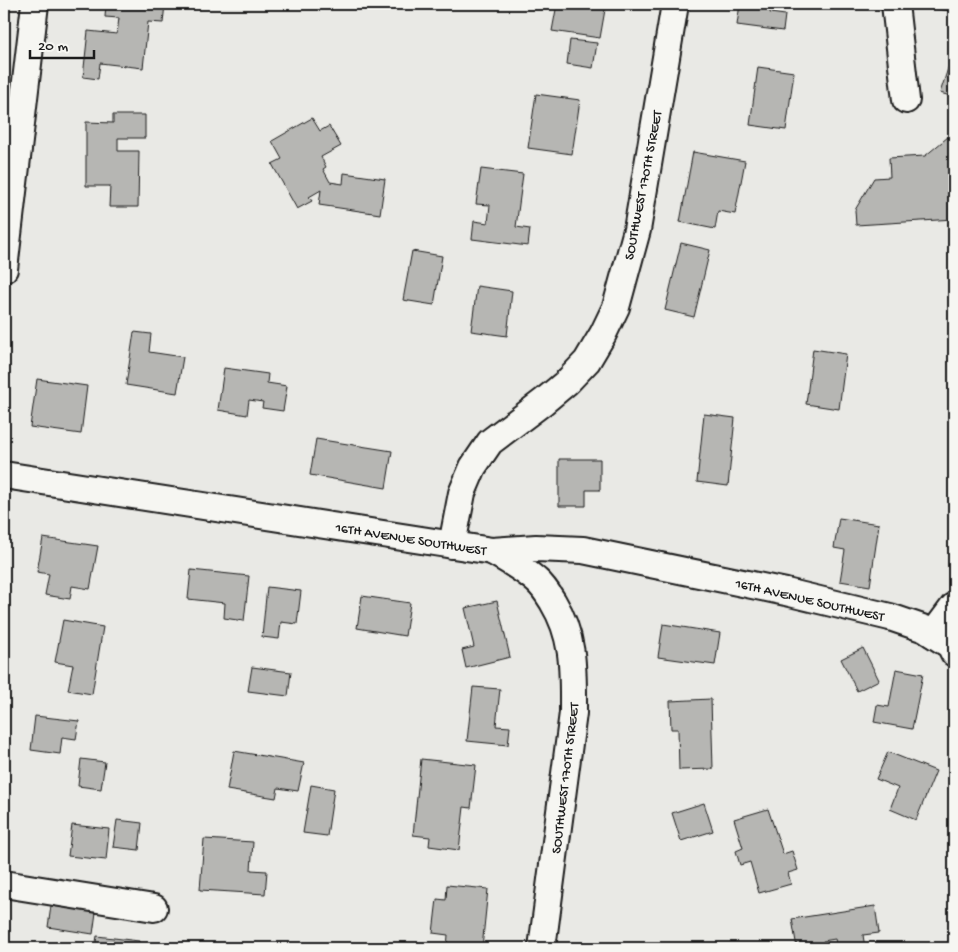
<svg xmlns="http://www.w3.org/2000/svg" width="958" height="952" viewBox="0 0 958 952" font-family="'Gochi Hand',sans-serif">
  <style>
    .building { fill: #b6b6b3; stroke: #1c1c1c }
    .lines { fill: none; stroke-linecap: round; stroke-linejoin: round }
    .minor-casing { stroke: #1c1c1c; stroke-width: 30 }
    .minor { stroke: #f6f6f2; stroke-width: 26 }
    .labels { text-anchor: middle; stroke-width: 4; stroke-linejoin: round; paint-order: stroke }
    .street-label { font-size: 14px; fill: #1c1c1c; stroke: #f6f6f2 }
  </style>
  <rect width="100%" height="100%" fill="#e9e9e5"/>
  <filter id="ink" filterUnits="userSpaceOnUse"><feTurbulence type="fractalNoise" baseFrequency=".02" numOctaves="2"/><feDisplacementMap in="SourceGraphic" scale="10" xChannelSelector="R" yChannelSelector="G"/><feConvolveMatrix kernelMatrix="1 2 1 2 8 2 1 2 1" color-interpolation-filters="sRGB"/></filter>
  <g filter="url(#ink)">
    <g class="building">
      <polygon points="106,4 165,4 163,23 148,22 143,68 100,63 98,79 83,77 88,31 117,34 119,18 105,17"/>
      <polygon points="557,4 606,4 600,38 552,31"/>
      <polygon points="740,4 771,4 770,13 785,15 783,31 737,25"/>
      <polygon points="936,4 954,4 954,11 936,9"/>
      <polygon points="570,40 597,43 593,68 567,64"/>
      <polygon points="951,59 954,60 954,97 940,93"/>
      <polygon points="758,67 794,72 786,130 750,125"/>
      <polygon points="536,94 580,100 572,154 528,148"/>
      <polygon points="113,115 145,115 145,138 118,138 118,151 139,151 138,207 109,207 110,186 86,186 86,122 113,123"/>
      <polygon points="312,118 320,131 329,126 341,146 321,157 326,167 323,169 330,182 343,184 344,173 385,179 380,214 319,205 321,190 309,197 312,201 297,209 272,164 282,159 272,141"/>
      <polygon points="954,132 954,181 951,184 954,219 856,225 855,210 874,178 890,177 889,158 925,156"/>
      <polygon points="693,152 745,161 735,214 718,211 715,229 680,222"/>
      <polygon points="481,169 523,174 516,227 530,229 528,246 472,239 474,221 488,223 490,205 476,204"/>
      <polygon points="681,243 710,250 694,317 665,310"/>
      <polygon points="412,251 442,256 434,305 403,300"/>
      <polygon points="477,286 512,291 507,336 471,331"/>
      <polygon points="134,332 151,334 149,352 183,357 177,393 126,385"/>
      <polygon points="813,349 846,354 839,409 806,404"/>
      <polygon points="224,368 268,374 267,383 287,386 283,411 262,408 263,402 249,400 247,415 218,410"/>
      <polygon points="37,379 87,386 81,434 30,427"/>
      <polygon points="704,414 735,418 728,486 697,482"/>
      <polygon points="316,439 392,451 386,488 310,475"/>
      <polygon points="559,459 600,459 600,490 586,490 586,506 559,506"/>
      <polygon points="839,518 879,524 870,586 840,581 845,550 834,548"/>
      <polygon points="43,538 98,546 90,589 72,586 70,599 45,595 49,574 37,572"/>
      <polygon points="191,570 249,576 244,621 224,618 225,603 188,599"/>
      <polygon points="267,587 301,591 297,624 281,622 279,639 262,637"/>
      <polygon points="362,596 410,603 405,636 357,628"/>
      <polygon points="497,601 510,657 466,668 462,650 474,647 465,608"/>
      <polygon points="63,620 103,627 92,694 68,690 73,665 55,662"/>
      <polygon points="663,624 720,633 715,665 658,657"/>
      <polygon points="863,648 879,680 857,691 841,659"/>
      <polygon points="252,667 291,672 288,696 248,691"/>
      <polygon points="896,669 923,674 912,729 874,722 877,705 889,707"/>
      <polygon points="473,687 500,689 496,726 510,727 508,745 467,741"/>
      <polygon points="711,699 713,769 679,770 678,729 671,729 670,701"/>
      <polygon points="35,716 79,721 76,739 62,737 60,754 31,750"/>
      <polygon points="234,751 304,763 298,791 278,788 276,798 227,790"/>
      <polygon points="888,752 936,771 916,820 890,809 898,788 876,779"/>
      <polygon points="81,759 105,762 101,789 78,786"/>
      <polygon points="421,759 476,765 471,808 464,807 459,850 429,846 430,837 413,835"/>
      <polygon points="311,785 334,789 327,836 303,833"/>
      <polygon points="704,803 713,831 681,841 672,813"/>
      <polygon points="768,809 783,854 792,851 798,870 788,873 791,884 759,893 750,862 740,865 736,851 743,848 734,819"/>
      <polygon points="117,820 142,823 139,850 113,847"/>
      <polygon points="72,825 109,829 106,860 68,856"/>
      <polygon points="204,839 253,842 251,870 267,871 265,894 200,890"/>
      <polygon points="447,885 488,889 482,948 447,948 448,935 433,933 437,899 446,900"/>
      <polygon points="52,899 97,905 93,934 48,927"/>
      <polygon points="875,906 879,933 863,935 865,948 837,948 835,939 823,941 824,948 797,948 792,919"/>
      <polygon points="97,936 139,941 138,948 95,948"/>
    </g>
    <g class="lines">
      <defs>
        <g id="minor">
          <polyline points="895,4 906,100"/>
          <polyline points="4,269 35,4"/>
          <polyline points="4,475 492,551 536,548 583,550 786,592 890,617 925,629 950,645 954,653"/>
          <polyline points="452,545 462,493 473,467 490,442 543,402 567,382 587,361 603,334 616,307 637,230 675,4"/>
          <path d="M492 551C507 560 524 569 537 581 544 587 548 594 553 602 575 638 573 672 573 713L542 948"/>
          <polyline points="933,634 954,606"/>
          <polyline points="4,884 154,908"/>
        </g>
      </defs>
      <use href="#minor" class="minor-casing"/>
      <use href="#minor" class="minor"/>
    </g>
  </g>
  <g class="labels">
    <g class="street-label">
      <text transform="translate(642 185) rotate(-79)" y="5">SOUTHWEST 170TH STREET</text>
      <text transform="translate(411 538) rotate(9)" y="5">16TH AVENUE SOUTHWEST</text>
      <text transform="translate(810 599) rotate(13)" y="5">16TH AVENUE SOUTHWEST</text>
      <text transform="translate(564 778) rotate(-83)" y="5">SOUTHWEST 170TH STREET</text>
    </g>
  </g>
  <rect width="958" height="952" fill="none" stroke="#f6f6f2" stroke-width="20"/>
  <rect x="10" y="10" width="938" height="932" fill="none" stroke="#1c1c1c" stroke-width="2" filter="url(#ink)"/>
  <path d="M30 50v8h64v-8" fill="none" stroke="#1c1c1c" stroke-width="2.5"/>
  <text x="38" y="50" font-size="15" fill="#1c1c1c" stroke="#f6f6f2" stroke-width="4" paint-order="stroke">20 m</text>
</svg>
